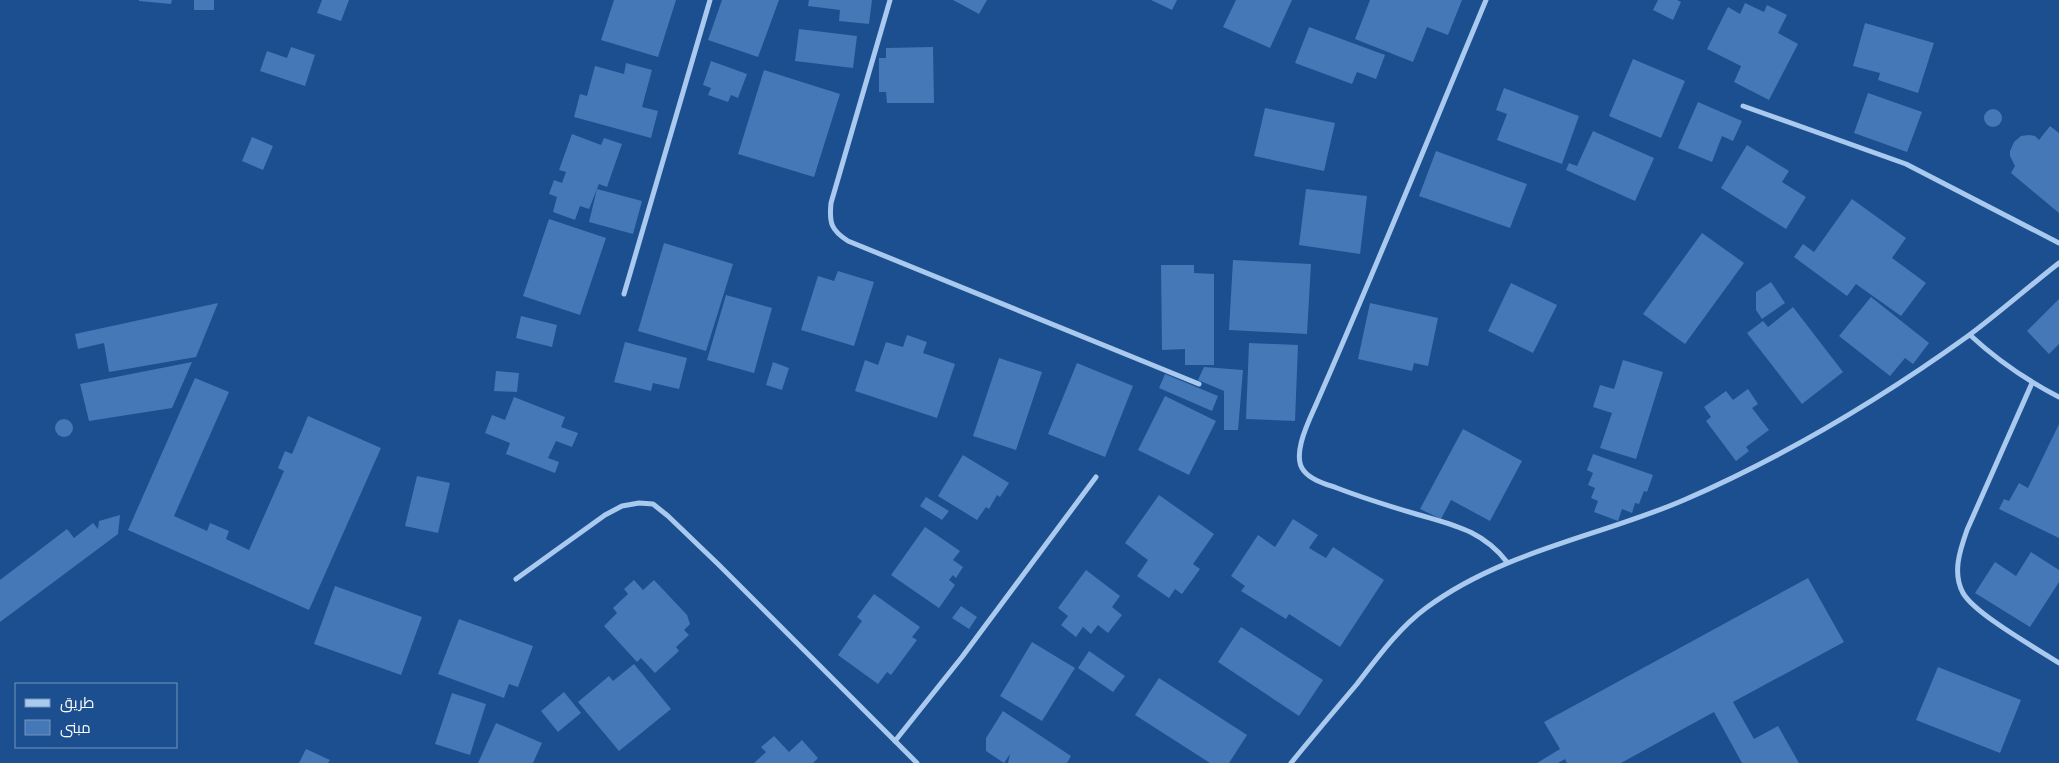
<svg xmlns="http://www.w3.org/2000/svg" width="2059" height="763" viewBox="0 0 2059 763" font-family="Arial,Cairo,sans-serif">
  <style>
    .building { fill: #4478b7 }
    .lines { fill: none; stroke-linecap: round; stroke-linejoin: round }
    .street { stroke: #a9c9ee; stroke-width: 5 }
  </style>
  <rect width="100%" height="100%" fill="#1b4f8f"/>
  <g class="building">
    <polygon points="139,0 172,0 171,4 139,1"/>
    <rect x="194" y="0" width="20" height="10"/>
    <polygon points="322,0 349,0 341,21 317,13"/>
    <polygon points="614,0 676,0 658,57 601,40"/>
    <polygon points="722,0 779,0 758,57 708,40"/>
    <polygon points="809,0 872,0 869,24 839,21 840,10 808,6"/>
    <polygon points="953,0 987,0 979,14"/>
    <polygon points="1151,0 1177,0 1172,10"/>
    <polygon points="1236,0 1292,0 1270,48 1223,27"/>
    <polygon points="1370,0 1462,0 1448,35 1427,27 1413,62 1355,39"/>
    <polygon points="1658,0 1677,0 1681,2 1673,20 1653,10"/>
    <polygon points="1745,3 1764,12 1767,5 1787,15 1778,33 1798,44 1769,100 1734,82 1741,66 1707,49 1728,7 1740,14"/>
    <polygon points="1865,23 1934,43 1918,93 1878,80 1880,73 1853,66"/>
    <polygon points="1309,27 1385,55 1376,79 1357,72 1352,84 1295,63"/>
    <polygon points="799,29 857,36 853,68 795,61"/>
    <polygon points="291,47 315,55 305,86 260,71 267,51 287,58"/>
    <polygon points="933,47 934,103 887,103 886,92 879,92 879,58 886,58 886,48"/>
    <polygon points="1633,59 1685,81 1661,138 1609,116"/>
    <polygon points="711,61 747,74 738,98 731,95 728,102 708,95 711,88 703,85"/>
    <polygon points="626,63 652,70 642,107 658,111 651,138 574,117 580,94 587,96 595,66 624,74"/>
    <polygon points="764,70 840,94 814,177 738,154"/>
    <polygon points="1504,88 1579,116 1562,164 1497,140 1507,114 1496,110"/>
    <polygon points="1868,93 1922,112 1907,152 1854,133"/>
    <polygon points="1698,102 1742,121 1733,141 1722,136 1712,162 1678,148"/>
    <polygon points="1265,108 1335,123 1324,171 1254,156"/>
    <circle cx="1993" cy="118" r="9"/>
    <polygon points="2050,126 2059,133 2059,213 2011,173 2015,166 2010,156 2010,151 2014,142 2021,136 2029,135 2035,136 2039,140"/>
    <polygon points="1593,131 1654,158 1635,201 1566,170 1569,163 1577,166"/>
    <polygon points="572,134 601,145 604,138 622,144 607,187 599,184 589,209 580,206 575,220 553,212 557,197 549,194 554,180 562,183 566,172 559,170"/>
    <polygon points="252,137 273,146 263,170 242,161"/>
    <polygon points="1747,145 1789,171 1782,182 1806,197 1786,229 1721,188"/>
    <polygon points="1436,151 1527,184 1510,228 1419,196"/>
    <polygon points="597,189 642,201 633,234 589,222"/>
    <polygon points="1306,189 1367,196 1360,254 1299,245"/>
    <polygon points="1852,199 1906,238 1892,258 1926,283 1901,316 1856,284 1847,296 1794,257 1803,244 1814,252"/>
    <polygon points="549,219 606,238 580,315 523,296"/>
    <polygon points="1702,233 1744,263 1685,344 1643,314"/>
    <polygon points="664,243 733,264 706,351 638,331"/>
    <polygon points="1233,260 1311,264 1307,334 1229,330"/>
    <polygon points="1161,265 1194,265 1194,273 1214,274 1214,365 1185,365 1185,349 1162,350"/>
    <polygon points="838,271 874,282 854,346 801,330 818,276 834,281"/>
    <polygon points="1771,282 1785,303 1762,319 1756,310 1756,292"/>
    <polygon points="1511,283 1557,305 1533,353 1488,331"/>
    <polygon points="726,295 772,308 754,373 707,360"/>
    <polygon points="1871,297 1929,343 1913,364 1905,358 1890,376 1839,336"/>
    <polygon points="2059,299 2059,344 2049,354 2027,331"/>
    <polygon points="218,303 196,357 109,372 104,343 78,349 75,334"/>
    <polygon points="1370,303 1438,318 1428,366 1414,363 1412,371 1358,359"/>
    <polygon points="1793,307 1843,372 1802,404 1747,333 1763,321 1768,327"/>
    <polygon points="521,316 557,325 552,347 516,338"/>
    <polygon points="907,335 927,342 923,353 955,364 937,418 855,391 865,360 878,365 886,342 903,347"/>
    <polygon points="625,342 687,358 679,389 653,383 651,391 614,382"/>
    <polygon points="1249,343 1298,345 1295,421 1246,419"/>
    <polygon points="999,358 1042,372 1016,450 973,436"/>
    <polygon points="1623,360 1663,372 1636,459 1600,448 1612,413 1593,407 1600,385 1614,389"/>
    <polygon points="192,362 172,408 89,421 80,384"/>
    <polygon points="773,362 789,368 782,390 766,385"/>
    <polygon points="1077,363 1133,386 1105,457 1048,434"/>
    <polygon points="1204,367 1243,370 1238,430 1224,430 1224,391 1198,380"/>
    <polygon points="496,371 519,373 517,392 494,391"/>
    <polygon points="1165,374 1218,396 1212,411 1159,388"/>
    <polygon points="195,378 229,392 174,516 207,531 210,523 229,531 226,539 249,550 284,471 278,468 285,451 292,454 308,416 381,448 309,610 128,530"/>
    <polygon points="1748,389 1758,404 1752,408 1769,430 1746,447 1749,451 1736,461 1706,421 1711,417 1704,407 1726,391 1733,400"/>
    <polygon points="1165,396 1216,421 1189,475 1138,450"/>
    <polygon points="514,397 565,417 561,427 578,433 572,447 556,441 548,458 559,462 555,473 506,454 510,443 485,433 492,415 505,420"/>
    <circle cx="64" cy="428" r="9"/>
    <polygon points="2059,424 2059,538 1999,509 2004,499 2009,501 2019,483 2028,488"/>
    <polygon points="1463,429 1522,461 1490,521 1451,500 1441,519 1420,509"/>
    <polygon points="1593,454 1653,475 1647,492 1644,491 1639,504 1635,503 1632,513 1622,509 1618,521 1594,512 1598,501 1591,498 1595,488 1588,485 1593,473 1587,470"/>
    <polygon points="963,455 1009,483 1000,497 997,495 989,509 986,507 977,520 938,496"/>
    <polygon points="417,476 450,483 438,533 405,526"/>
    <polygon points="1159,495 1214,534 1193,564 1200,569 1182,594 1175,589 1169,598 1137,576 1148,560 1125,543"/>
    <polygon points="926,497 949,511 942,520 920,506"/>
    <polygon points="120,515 118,534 0,622 0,580 67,529 74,538 93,523 98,529 99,521"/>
    <polygon points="1293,519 1318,535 1309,548 1326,558 1333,547 1384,580 1340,647 1289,614 1286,619 1241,591 1245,586 1231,576 1258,535 1275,547"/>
    <polygon points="925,527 960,551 953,560 963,567 956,578 953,575 949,580 955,585 939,608 891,575"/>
    <polygon points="2031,552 2059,570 2059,582 2030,627 1975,593 1995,562 2016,576"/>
    <polygon points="1086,570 1120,596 1112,607 1122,615 1108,633 1098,625 1091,634 1083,627 1076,637 1061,625 1068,616 1058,608"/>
    <polygon points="1808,578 1844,642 1733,702 1754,739 1778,726 1799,763 1742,763 1714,712 1621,763 1567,763 1565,759 1558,763 1537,763 1560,749 1544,722"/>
    <polygon points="634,580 643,590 654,580 687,615 690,624 684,630 689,635 676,647 679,651 655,673 641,658 637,662 604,626 617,613 613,608 628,594 624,589"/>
    <polygon points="335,586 422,617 401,675 314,644"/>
    <polygon points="874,594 920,627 912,637 917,640 891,675 887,672 878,684 838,655 862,621 857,617"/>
    <polygon points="961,606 977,617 969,629 952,618"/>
    <polygon points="459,619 533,646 518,687 509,684 504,698 438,674"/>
    <polygon points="1241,627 1323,680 1299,716 1218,662"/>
    <polygon points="1032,642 1075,668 1042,721 1000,696"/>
    <polygon points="1089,651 1125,676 1113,692 1078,668"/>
    <polygon points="634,664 671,709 619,751 578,702 609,676 613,681"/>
    <polygon points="1938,667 2021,700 2000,753 1916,720"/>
    <polygon points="1159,678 1247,735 1229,763 1210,763 1135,715"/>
    <polygon points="564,692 581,713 558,732 541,711"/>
    <polygon points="452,693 486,704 470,755 435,744"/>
    <polygon points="1003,711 1071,756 1067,763 1008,763 1010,754 1004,763 986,751 986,738"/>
    <polygon points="496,723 542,743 533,763 478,763"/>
    <polygon points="774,736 789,752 802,740 818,758 813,763 754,763 766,752 761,747"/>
    <polygon points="306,749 330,760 328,763 299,763"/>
  </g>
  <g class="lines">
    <g class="street">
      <path d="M890 0 831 203C829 223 831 230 848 241L1199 384"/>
      <path d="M1486 0C1430 134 1376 268 1318 400 1311 417 1290 455 1304 471 1311 480 1326 484 1337 488 1363 498 1389 506 1416 514 1453 525 1482 530 1507 562"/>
      <polyline points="1743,106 1906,164 2059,243"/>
      <polyline points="624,294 710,0"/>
      <path d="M1970 335C1997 360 2026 380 2059 397"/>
      <path d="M2032 383 1967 530C1960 550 1952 573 1963 593 1975 614 2036 648 2059 663"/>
      <polyline points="516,579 605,515 622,506 639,503 653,504 668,516 719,565 917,763"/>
      <polyline points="895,741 962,657 1096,477"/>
      <path d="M1291 763C1313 736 1335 710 1357 684 1378 657 1399 628 1426 608 1503 551 1598 537 1684 500 1785 456 1879 400 1968 336 1999 313 2028 287 2059 263"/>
    </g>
  </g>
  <rect x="15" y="683" width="162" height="65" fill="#1b4f8f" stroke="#7695bc"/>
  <rect x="25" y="699" width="25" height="8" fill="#a9c9ee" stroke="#7695bc"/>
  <text x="60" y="708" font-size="15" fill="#ffffff">طريق</text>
  <rect x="25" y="720" width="25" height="15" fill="#4478b7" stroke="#7695bc"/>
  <text x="60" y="733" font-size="15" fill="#ffffff">مبنى</text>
</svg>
